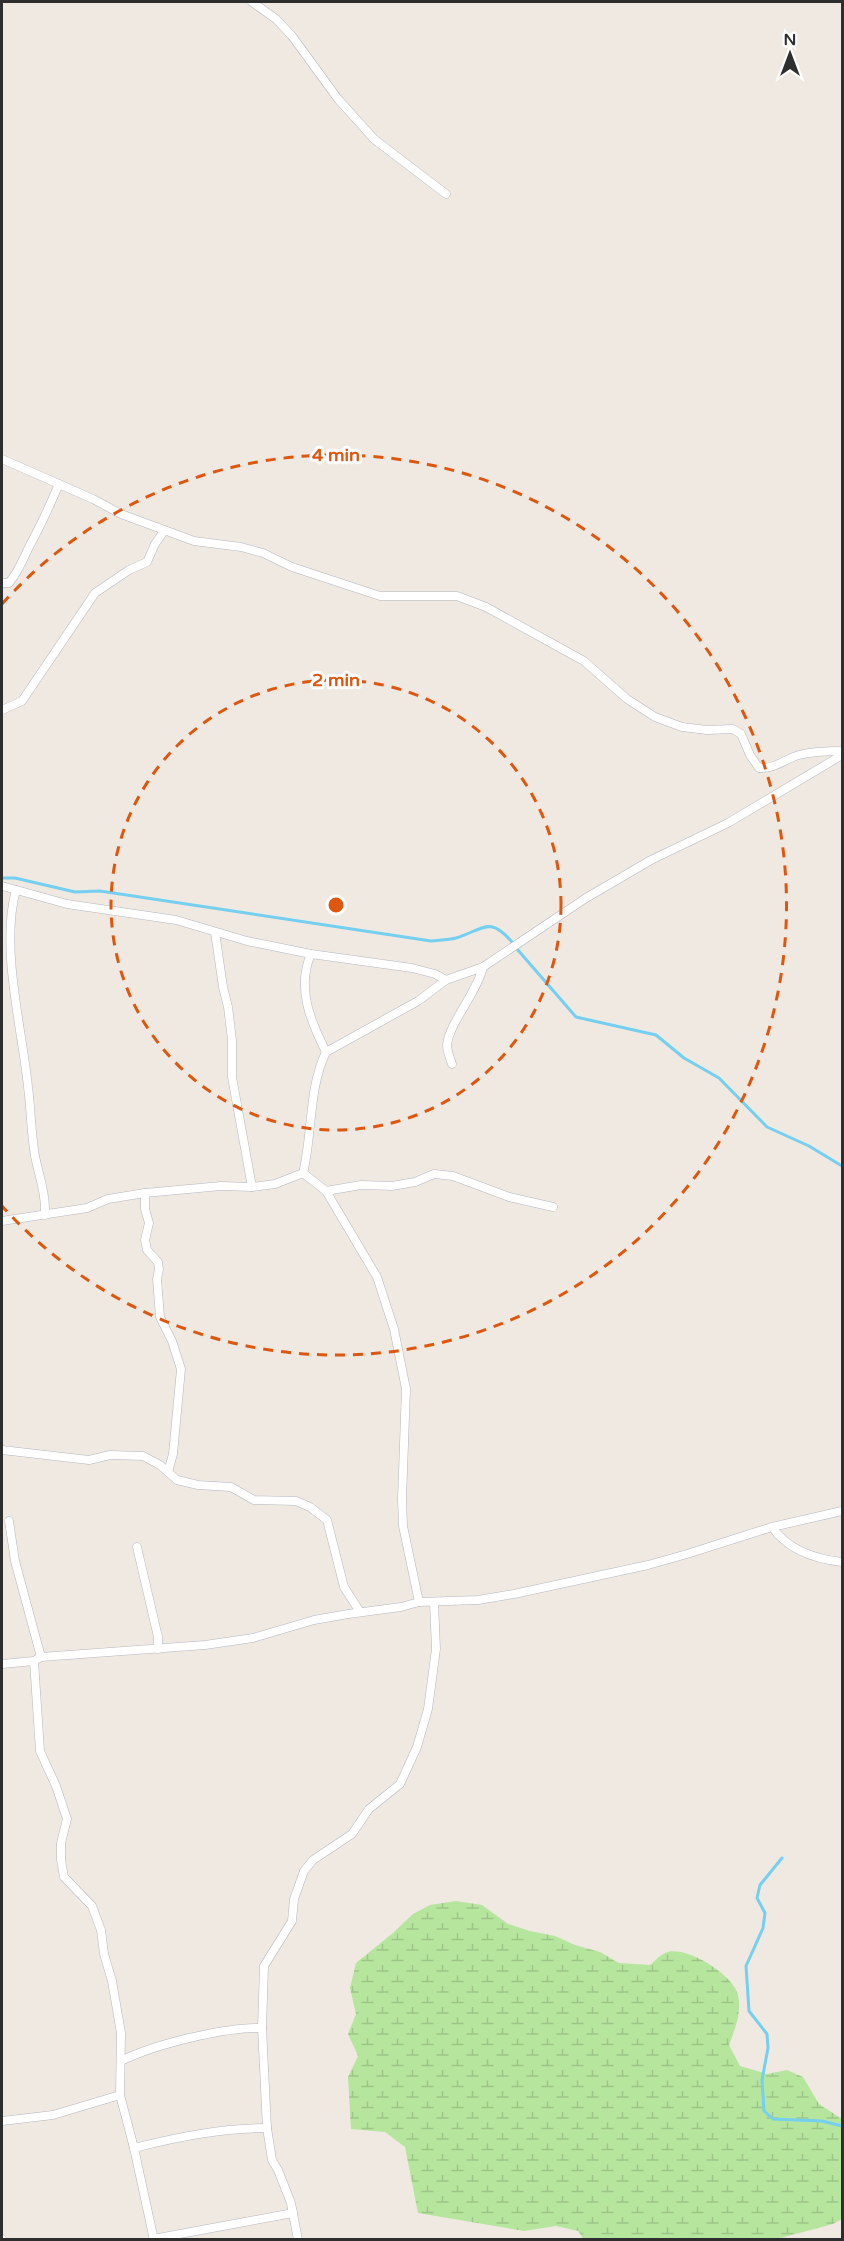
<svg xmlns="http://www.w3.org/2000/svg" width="844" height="2241" viewBox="0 0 844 2241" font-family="'Varela Round',sans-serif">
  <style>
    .wetland { fill: url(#wetland-marsh) }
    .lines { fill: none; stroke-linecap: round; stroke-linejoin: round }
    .stream { stroke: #75cff0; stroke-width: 3 }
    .street-casing { stroke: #b4b7c1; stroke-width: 9 }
    .street { stroke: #fff; stroke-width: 8 }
    .ring { fill: none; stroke: #df570e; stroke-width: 3; stroke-dasharray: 10 8 }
    .centre { fill: #df570e; stroke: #fff; stroke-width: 3 }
    .ring-label { font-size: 18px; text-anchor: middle; font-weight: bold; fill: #df570e; stroke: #fff; stroke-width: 6; stroke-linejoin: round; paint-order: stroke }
  </style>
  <defs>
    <pattern id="wetland-marsh" width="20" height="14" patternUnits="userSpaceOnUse" patternTransform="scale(1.5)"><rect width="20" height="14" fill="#b6e59e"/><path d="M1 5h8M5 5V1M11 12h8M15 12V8" fill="none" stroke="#9dc588"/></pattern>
  </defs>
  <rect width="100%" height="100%" fill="#efe9e1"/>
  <path class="wetland" d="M456 1901 482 1905 508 1924 530 1931 555 1936 575 1945 600 1952 619 1963 650 1965C655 1961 660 1955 665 1953 684 1944 733 1974 738 1995 742 2012 735 2029 729 2045L740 2066 767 2074 787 2070 803 2077 819 2104 842 2119V2219L833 2224 777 2239 584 2240 578 2231 556 2226 524 2231 418 2213 405 2147 385 2132 351 2129 348 2077 358 2056 348 2034 356 2014 350 1988 356 1963 393 1933 413 1914 430 1905Z"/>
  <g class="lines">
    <g class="stream">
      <path d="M2 878H15L75 892 100 891 431 941C439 940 448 940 456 938 483 930 489 915 512 942"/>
      <polyline points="517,949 576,1017 656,1035 684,1058 719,1078 767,1127 809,1146 842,1166"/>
      <polyline points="782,1858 760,1885 757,1898 765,1913 763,1928 746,1966 749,2011 767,2034 768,2048 762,2080 764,2111 773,2119 822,2121 842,2126"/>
    </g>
    <defs>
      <g id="street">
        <polyline points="252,2 276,19 292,36 338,99 374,139 446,194"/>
        <path d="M2 459 93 499 121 514 194 541 241 547 263 553 292 567 380 596H457L486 607 584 661 627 699 655 717 682 727 707 730 733 729 741 734 750 755 759 768C775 769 785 759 799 755 814 751 828 751 842 751"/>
        <path d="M2 583H9C19 571 23 559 30 545 41 525 50 505 59 484"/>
        <polyline points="2,710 22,701 95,593 129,570 147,562 155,544 164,531"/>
        <polyline points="2,886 67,904 176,920 247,941 311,954 412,968 435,974 446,980"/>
        <path d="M16 890C0 947 22 1028 28 1087 31 1110 31 1133 35 1156 39 1176 46 1194 45 1215"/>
        <polyline points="215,932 223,987 228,1007 232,1040 232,1077 252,1187"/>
        <path d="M311 954C296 988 311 1022 326 1052"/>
        <path d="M452 1064C450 1058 447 1051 447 1045 449 1023 477 993 483 967"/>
        <polyline points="303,1173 326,1191 377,1277 394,1329 406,1389 402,1499 403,1526 419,1602"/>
        <polyline points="326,1191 361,1185 392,1186 415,1182 434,1174 453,1176 509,1197 553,1207"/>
        <polyline points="145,1193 145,1209 149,1223 145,1240 147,1250 158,1262 159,1269 157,1279 160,1317 172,1341 181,1369 173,1454 168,1472"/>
        <path d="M2 1221 87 1208 108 1199 145 1193 221 1186 252 1187 275 1184 303 1173C313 1132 308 1090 326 1052L418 1001 446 980 483 967 586 898 651 860 728 823 842 755"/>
        <polyline points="2,1450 89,1460 110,1455 143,1456 160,1465 177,1480 198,1485 231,1487 254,1500 296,1501 310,1507 327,1520 344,1587 360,1612"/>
        <polyline points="9,1521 15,1561 41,1657"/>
        <path d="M772 1527C788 1550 815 1559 842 1562"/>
        <polyline points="137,1547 158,1637 158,1649"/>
        <polyline points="34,1661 40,1751 56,1786 67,1819 61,1843 61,1860 64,1877 92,1906 101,1930 104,1954 112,1981 121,2033 120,2095 134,2148 154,2240"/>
        <polyline points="2,1664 34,1661 41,1657 205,1645 253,1638 314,1620 348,1614 401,1607 419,1602 478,1600 514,1594 648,1565 687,1554 772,1527 842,1511"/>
        <path d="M121 2061C155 2044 225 2027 262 2028"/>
        <polyline points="2,2121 53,2115 120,2095"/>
        <path d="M134 2148C178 2137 222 2128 267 2128"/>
        <polyline points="2,2239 2,2240"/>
        <polyline points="153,2239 293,2213"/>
        <polyline points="298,2240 291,2203 278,2170 272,2160 267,2128 262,2028 264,1966 292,1921 294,1899 304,1871 313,1860 352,1834 369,1809 400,1784 417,1747 428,1709 436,1649 434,1602"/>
      </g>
    </defs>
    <use href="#street" class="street-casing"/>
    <use href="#street" class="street"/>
  </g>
  <g class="ring">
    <circle cx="336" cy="905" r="225"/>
    <path d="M2 604A450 450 0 1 1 2 1206"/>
  </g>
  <circle cx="336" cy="905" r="9" class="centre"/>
  <g class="ring-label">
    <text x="336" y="461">4 min</text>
    <text x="336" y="686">2 min</text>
  </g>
  <rect width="844" height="2241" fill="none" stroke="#2e2e2e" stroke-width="6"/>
  <g transform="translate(790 54)" stroke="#ffffff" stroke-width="4.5" paint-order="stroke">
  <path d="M0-4.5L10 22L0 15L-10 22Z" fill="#2e2e2e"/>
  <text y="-9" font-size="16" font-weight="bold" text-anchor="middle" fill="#2e2e2e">N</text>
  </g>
</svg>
